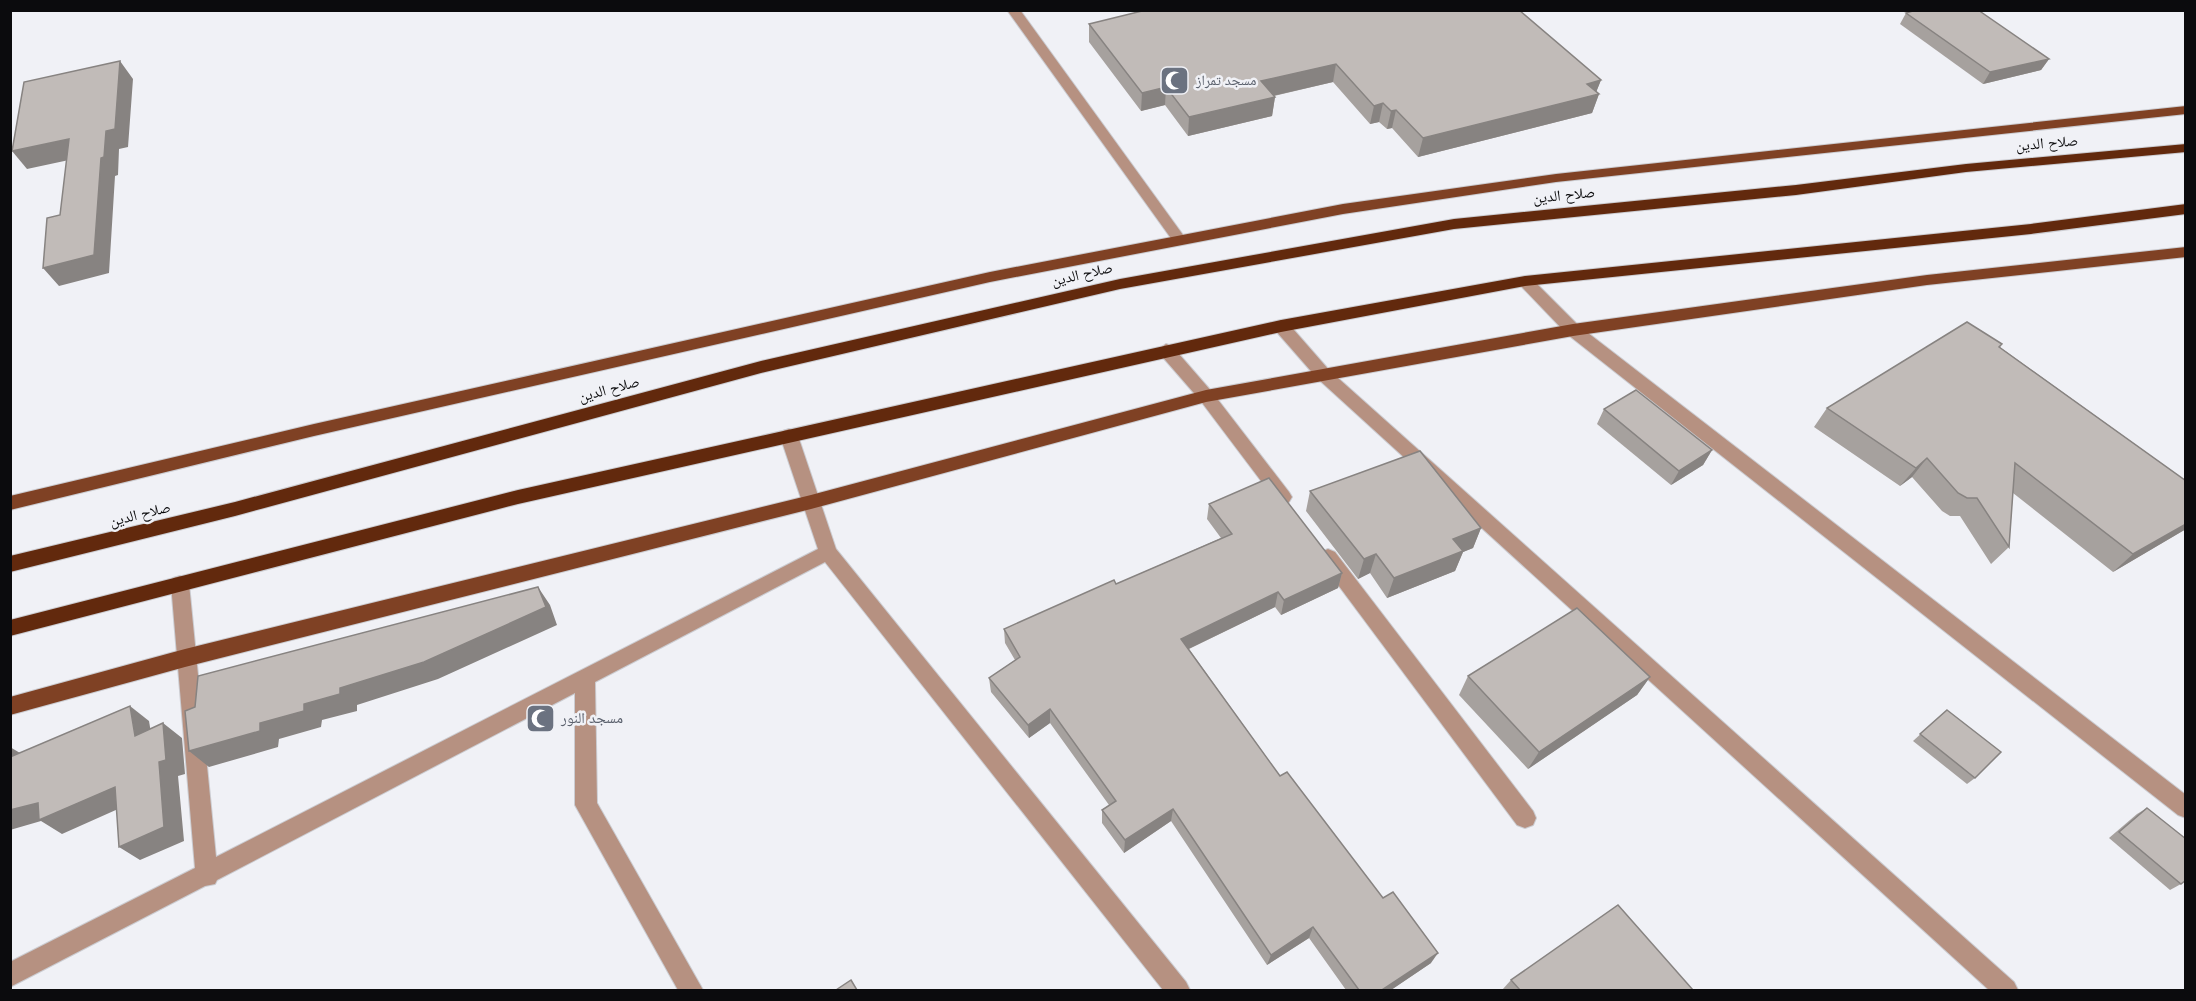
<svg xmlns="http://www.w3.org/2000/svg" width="2196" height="1001" viewBox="0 0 2196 1001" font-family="Helvetica,'Noto Naskh Arabic',sans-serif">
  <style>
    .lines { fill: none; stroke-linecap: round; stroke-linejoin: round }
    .minor-casing { stroke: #cbccd1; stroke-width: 2 }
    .major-casing { stroke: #cbccd1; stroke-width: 2 }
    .highway-casing { stroke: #cbccd1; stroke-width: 2 }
    .minor { fill: #b69181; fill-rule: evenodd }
    .major { fill: #7f4124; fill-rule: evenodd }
    .highway { fill: #62290d; fill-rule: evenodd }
    .wall { fill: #a6a19e }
    .shaded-wall { fill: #878381 }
    .building { fill: #c1bbb8; stroke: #878381; stroke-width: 1.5 }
    .labels { text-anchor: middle; stroke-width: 5; stroke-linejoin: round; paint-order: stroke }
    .far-worship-label { font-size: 14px; fill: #5b616d; stroke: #f0f1f6; text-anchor: start }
    .street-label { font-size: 15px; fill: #0b0b0d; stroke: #f0f1f6 }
    .worship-label { font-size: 15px; fill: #5b616d; stroke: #f0f1f6; text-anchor: start }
  </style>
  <rect width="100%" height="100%" fill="#f0f1f6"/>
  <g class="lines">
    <defs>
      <g id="minor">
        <polygon points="1007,10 1020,10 1183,235 1185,238 1183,241 1173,241"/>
        <polygon points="1525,276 1530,277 1579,326 2186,795 2186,818 2178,815 1567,334 1520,285 1517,281"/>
        <polygon points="1281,320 1287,322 1329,370 2014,982 2018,990 1989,990 1317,378 1275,330 1273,326"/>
        <polygon points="1166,344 1172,346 1212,392 1289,492 1292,497 1289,502 1277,502 1200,400 1160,354 1158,350"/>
        <polygon points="789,429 795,431 798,436 836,549 1186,982 1190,990 1163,990 825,562 595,682 597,803 703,990 678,990 575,805 575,693 217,880 215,884 205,886 10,987 10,962 195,868 171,584 173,578 180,576 187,578 189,584 216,857 818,549 780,436 783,431"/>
        <polygon points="1328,549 1335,552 1533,811 1536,818 1533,825 1525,828 1517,825 1321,562 1319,557 1321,552"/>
      </g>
      <g id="major">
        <polygon points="2186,106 2186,114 1556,182 1343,214 990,282 314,436 10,510 10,496 314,424 990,272 1343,204 1556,174"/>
        <polygon points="2186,247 2186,257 1927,285 1573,336 1206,402 811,509 185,667 10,715 10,697 185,649 811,495 1206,390 1573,324 1927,275"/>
      </g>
      <g id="highway">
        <polygon points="2186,144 2186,152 1966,172 1796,195 1454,229 1120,289 761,373 235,516 10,572 10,556 235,502 761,361 1120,279 1454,219 1796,185 1966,164"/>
        <polygon points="2186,204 2186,214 2031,234 1525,286 1281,332 518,504 10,636 10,620 518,490 1281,320 1525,276 2031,224"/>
      </g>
    </defs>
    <use href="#minor" class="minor-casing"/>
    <use href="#major" class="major-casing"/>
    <use href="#highway" class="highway-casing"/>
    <use href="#minor" class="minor"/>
    <use href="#major" class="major"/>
    <use href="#highway" class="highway"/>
  </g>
  <g class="wall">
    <polygon points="1906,13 2049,59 2041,70 1983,84 1900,24"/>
    <polygon points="1089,24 1601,80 1596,92 1599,94 1592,113 1418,157 1392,128 1387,129 1379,122 1370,124 1333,82 1274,96 1275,97 1272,116 1188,136 1165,105 1141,111 1089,42"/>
    <polygon points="2002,344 2000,347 2186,481 2186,529 2113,572 2013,493 2009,547 1991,564 1960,516 1950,516 1942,511 1912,477 1900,486 1814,427 1827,408"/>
    <polygon points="1604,409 1712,450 1703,465 1671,485 1597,424"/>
    <polygon points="1310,491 1481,528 1473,548 1463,552 1455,571 1387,598 1370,573 1358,579 1306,511"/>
    <polygon points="1209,504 1342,573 1338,588 1281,615 1275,607 1189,649 1280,776 1431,963 1391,990 1346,990 1309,938 1267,965 1171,821 1124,853 1102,823 1102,810 1109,805 1050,723 1029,738 991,692 989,678 1015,660 1005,643 1004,629 1116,584 1221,538 1207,519"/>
    <polygon points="1468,676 1650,677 1637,695 1528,769 1459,695"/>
    <polygon points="1947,710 1975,778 1967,784 1913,741"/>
    <polygon points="2147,808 2181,884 2170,890 2109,838 2137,814"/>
    <polygon points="1511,980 1693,990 1502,990"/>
  </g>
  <g class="shaded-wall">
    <polygon points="2049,59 2041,70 1983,84 1990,72"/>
    <polygon points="120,61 133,79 128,147 119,149 118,175 115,176 109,273 59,286 43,268 101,158"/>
    <polygon points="1336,64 1333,82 1259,99 1261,81"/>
    <polygon points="1601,80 1595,95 1599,94 1592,113 1418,157 1423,138 1587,84"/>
    <polygon points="1166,87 1165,105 1141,111 1142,93"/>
    <polygon points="1275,97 1272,116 1188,136 1189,117"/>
    <polygon points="1383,103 1379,122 1370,124 1374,106"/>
    <polygon points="1396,110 1392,128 1387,129 1391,111"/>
    <polygon points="69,139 83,157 27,169 12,151"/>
    <polygon points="1712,450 1703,465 1671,485 1679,471"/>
    <polygon points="1927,458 1912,477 1900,486 1916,468"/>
    <polygon points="2186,524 2186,529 2113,572 2133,554"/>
    <polygon points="1481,528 1473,548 1463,552 1455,571 1387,598 1394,578 1453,539"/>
    <polygon points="1376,554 1370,573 1358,579 1364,559"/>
    <polygon points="1342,573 1338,588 1281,615 1284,600"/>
    <polygon points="538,587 550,605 557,625 438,679 357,705 357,711 322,720 321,727 279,739 278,747 209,767 189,751 260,723 340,688"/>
    <polygon points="1278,592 1275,607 1180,653 1181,639"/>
    <polygon points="1650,677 1637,695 1528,769 1539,752"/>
    <polygon points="130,706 149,721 154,751 135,736"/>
    <polygon points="1050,709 1050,723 1029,738 1028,725"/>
    <polygon points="163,723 182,738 185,774 178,776 184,841 140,860 119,847"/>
    <polygon points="10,747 20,753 10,776"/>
    <polygon points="115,787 136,801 62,834 41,821 10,830 10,810 38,803"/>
    <polygon points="1173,809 1171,821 1124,853 1125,840"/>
    <polygon points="1313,927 1309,938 1267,965 1271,955"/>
    <polygon points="1438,953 1431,963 1391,990 1382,990"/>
  </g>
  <g class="building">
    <polygon points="1146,10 1519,10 1601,80 1587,84 1599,94 1423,138 1396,110 1391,111 1383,103 1374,106 1336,64 1261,81 1275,97 1189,117 1166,87 1142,93 1089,24"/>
    <polygon points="1916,10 1978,10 2049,59 1990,72 1906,13"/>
    <polygon points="120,61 115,129 106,131 104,157 101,158 94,255 43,268 47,218 60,215 69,139 12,151 24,82"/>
    <polygon points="1967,322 2002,344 1999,347 2186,481 2186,524 2133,554 2015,463 2009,547 1977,498 1967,498 1958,493 1927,458 1916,468 1827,408"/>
    <polygon points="1636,390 1712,450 1679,471 1604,409"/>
    <polygon points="1420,451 1481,528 1453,539 1463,551 1394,578 1376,554 1364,559 1310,491"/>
    <polygon points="1269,478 1342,573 1284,600 1278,592 1181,639 1280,776 1287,772 1383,898 1393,892 1438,953 1382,990 1359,990 1313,927 1271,955 1173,809 1125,840 1102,810 1116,801 1050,709 1028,725 989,678 1020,657 1004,629 1114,580 1116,584 1232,534 1209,504"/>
    <polygon points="538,587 546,607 424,662 340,688 340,694 304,704 304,711 260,723 260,731 189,751 185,711 195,707 198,676"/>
    <polygon points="1577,608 1650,677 1539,752 1468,676"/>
    <polygon points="130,706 135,736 163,723 166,760 159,762 164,827 119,847 115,787 39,820 38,803 10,810 10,757"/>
    <polygon points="1947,710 2001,752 1975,778 1920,734"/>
    <polygon points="2147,808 2186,839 2186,880 2181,884 2119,832"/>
    <polygon points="1618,905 1693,990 1520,990 1511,980"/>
    <polygon points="851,980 857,990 836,990"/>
  </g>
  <defs>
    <symbol id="mosque-square" viewBox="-11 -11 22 22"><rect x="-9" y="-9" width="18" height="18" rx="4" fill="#6b7280" stroke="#f0f1f6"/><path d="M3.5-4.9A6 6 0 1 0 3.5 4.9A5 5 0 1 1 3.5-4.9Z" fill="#fff"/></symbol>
  </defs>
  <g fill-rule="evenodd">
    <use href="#mosque-square" x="1158" y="64" width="33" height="33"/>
    <use href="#mosque-square" x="524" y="702" width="33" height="33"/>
  </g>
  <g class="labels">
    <g class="far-worship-label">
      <text x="1196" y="85">مسجد تمراز</text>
    </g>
    <g class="street-label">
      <text transform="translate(2047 143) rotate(-5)" y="5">صلاح الدين</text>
      <text transform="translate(1564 195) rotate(-6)" y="5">صلاح الدين</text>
      <text transform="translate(1082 274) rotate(-13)" y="5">صلاح الدين</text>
      <text transform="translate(609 389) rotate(-15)" y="5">صلاح الدين</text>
      <text transform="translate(140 514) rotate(-14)" y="5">صلاح الدين</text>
    </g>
    <g class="worship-label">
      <text x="561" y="723">مسجد النور</text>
    </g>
  </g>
  <rect width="2196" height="1001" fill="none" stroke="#0b0b0d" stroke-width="24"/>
</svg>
